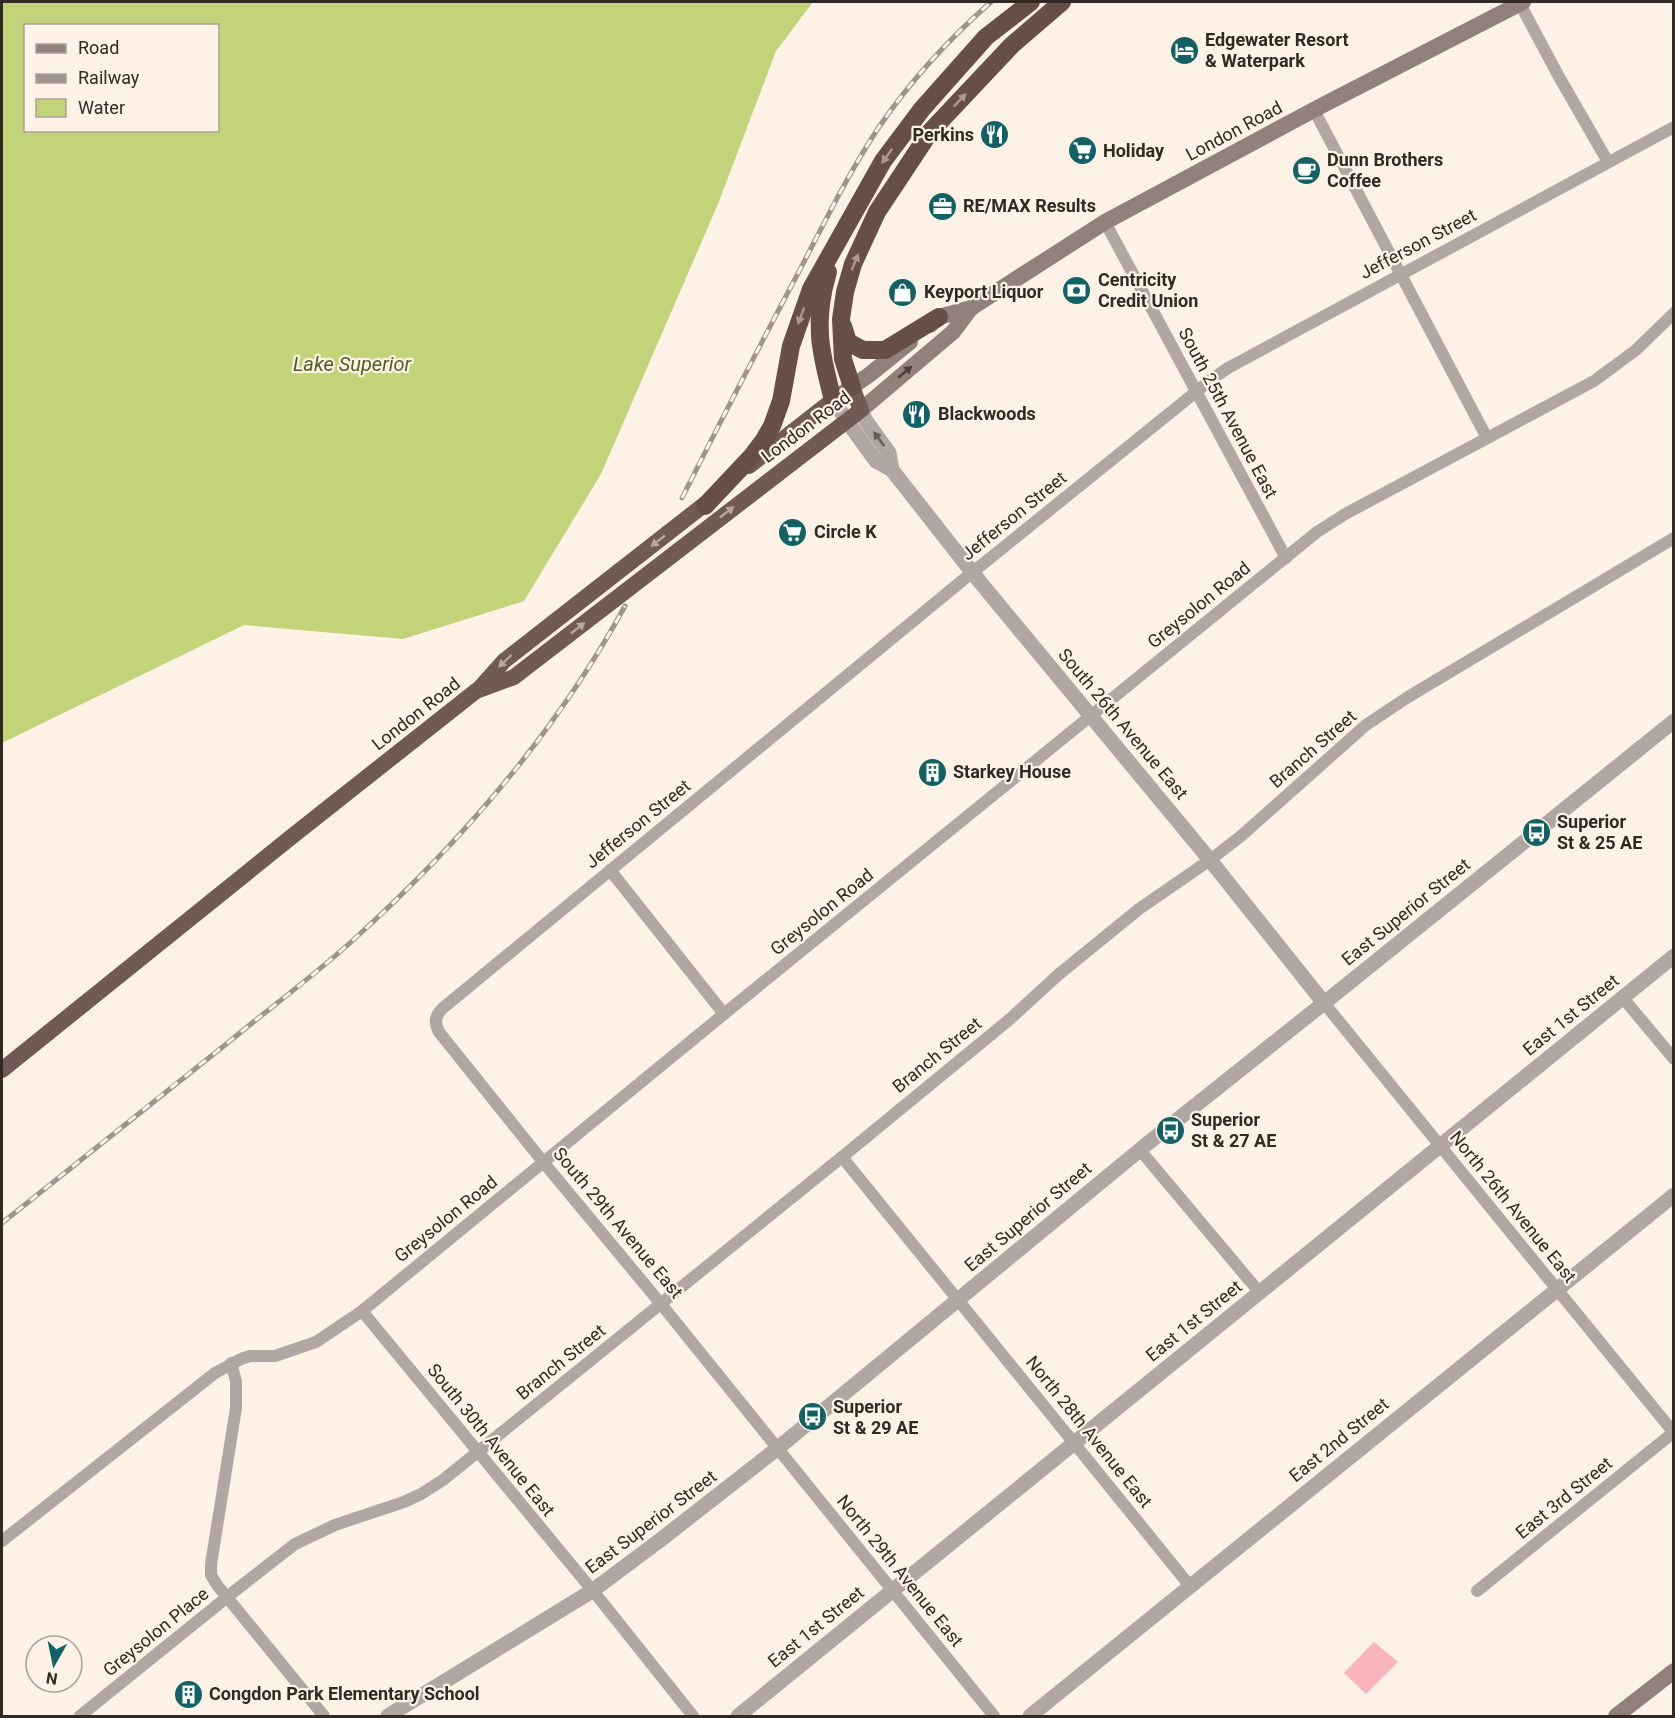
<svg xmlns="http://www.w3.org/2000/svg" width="1675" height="1718" viewBox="0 0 1675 1718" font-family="Roboto,sans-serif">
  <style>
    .green { fill: #fab4bd }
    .water { fill: #c2d379; fill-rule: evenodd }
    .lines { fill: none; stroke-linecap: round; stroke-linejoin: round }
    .minor { stroke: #b2a6a2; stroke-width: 12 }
    .tertiary { stroke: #b2a6a2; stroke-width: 15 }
    .secondary { stroke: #92807b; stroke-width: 16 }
    .trunk { stroke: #715a54; stroke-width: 16 }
    .motorway { stroke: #674f48; stroke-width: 18 }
    .rail-casing { stroke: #9f948b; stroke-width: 5 }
    .rail { stroke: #fef1e6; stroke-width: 3; stroke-dasharray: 9; stroke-linecap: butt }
    .oneway { fill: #ab988f }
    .oneway2 { fill: #493f38 }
    .oneway3 { fill: #655b55 }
    .oneway4 { fill: #b8a69d }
    .labels { text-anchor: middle; stroke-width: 4.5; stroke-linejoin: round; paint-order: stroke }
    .poi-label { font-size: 18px; font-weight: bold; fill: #312922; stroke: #fef1e6; text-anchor: start }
    .street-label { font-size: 18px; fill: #312922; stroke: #fef1e6 }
    .water-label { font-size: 20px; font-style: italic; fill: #535d1d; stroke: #fef1e6 }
  </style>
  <rect width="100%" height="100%" fill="#fef1e6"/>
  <polygon class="green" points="1374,1642 1398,1662 1366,1694 1344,1673"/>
  <path class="water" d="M2 2H813L776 51 718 204 601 474 524 601 403 639 244 625 2 743ZM26 26H218V130H26Z"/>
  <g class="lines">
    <g class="minor">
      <polyline points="1519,2 1558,75 1608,162"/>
      <polyline points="1314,110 1487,438"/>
      <polyline points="1105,222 1286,558"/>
      <polyline points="610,870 724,1014"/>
      <polyline points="1623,998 1674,1059"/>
      <polyline points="1324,1003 1674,1433"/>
      <polyline points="1140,1150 1260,1293"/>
      <polyline points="842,1157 1190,1586"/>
      <polyline points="362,1311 602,1602 693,1716"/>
      <polyline points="231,1363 236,1381 236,1408 211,1564 211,1575 217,1585 324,1716"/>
      <polyline points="2,1541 215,1373 241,1359 250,1356 275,1356 316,1342 362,1311 724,1014 1317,532 1347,513 1594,381 1636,350 1674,313"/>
      <polyline points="1477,1591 1674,1432"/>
      <polyline points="80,1716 236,1590 295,1544 335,1525 404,1502 421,1494 443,1480 842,1157 1010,1019 1058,975 1139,909 1210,860 1241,836 1366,725 1408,697 1674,538"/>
      <path d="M994 1716 661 1304 544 1163 439 1032C434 1023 435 1015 443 1008L963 580 1212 379 1228 368 1674 127"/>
    </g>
    <g class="tertiary">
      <polyline points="833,400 847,421 876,461 892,470 980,582 1210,860 1324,1003"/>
      <polyline points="861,410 866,421 889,453 892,470"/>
      <polyline points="388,1716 592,1591 659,1541 778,1448 1147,1144 1334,995 1674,721"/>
      <polyline points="738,1716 1674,956"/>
      <polyline points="1030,1716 1674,1195"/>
    </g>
    <g class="secondary">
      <polyline points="930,325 939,317 971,308 1105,222 1323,105 1523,2"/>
      <polyline points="833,400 869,375 910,342"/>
      <polyline points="861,410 953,332 971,308"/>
      <polyline points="1616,1716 1674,1671"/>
    </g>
    <g class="trunk">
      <polyline points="749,466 833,400"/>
      <polyline points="479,689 504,661 714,497"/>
      <polyline points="2,1070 295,834 476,691 514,677 861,410 852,387"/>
    </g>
    <g class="motorway">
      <path d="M828 272C813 322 820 351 833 400"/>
      <polyline points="843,326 848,342 863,350 885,350 939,317"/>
      <polyline points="852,387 843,359 841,319 845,292 853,264 877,212 930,132 1012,45 1062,2"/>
      <polyline points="705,506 752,456 764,440 772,426 781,401 791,346 811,289 883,161 922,109 986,37 1031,2"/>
    </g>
    <defs>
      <g id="rail">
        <path d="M682 498C719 424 757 351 795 279 822 228 847 175 879 127 911 80 949 39 991 2"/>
        <path d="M2 1223C76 1164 150 1104 225 1045 266 1011 311 978 351 942 460 844 555 734 625 606"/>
      </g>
    </defs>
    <use href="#rail" class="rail-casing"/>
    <use href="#rail" class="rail"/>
  </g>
  <defs><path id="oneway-solid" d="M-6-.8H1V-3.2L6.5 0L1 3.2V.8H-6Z" transform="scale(1.5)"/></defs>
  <g class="oneway">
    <use href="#oneway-solid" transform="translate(960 100) rotate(-46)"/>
    <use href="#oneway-solid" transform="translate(887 156) rotate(125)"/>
    <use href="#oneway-solid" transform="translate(855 262) rotate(-68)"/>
    <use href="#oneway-solid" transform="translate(801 316) rotate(111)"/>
  </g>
  <use class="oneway2" href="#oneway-solid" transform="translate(905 372) rotate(-40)"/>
  <use class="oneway3" href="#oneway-solid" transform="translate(879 439) rotate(-126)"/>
  <g class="oneway4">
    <use href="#oneway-solid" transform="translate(727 512) rotate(-38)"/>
    <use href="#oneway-solid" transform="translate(658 541) rotate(142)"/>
    <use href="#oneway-solid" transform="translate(578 628) rotate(-38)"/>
    <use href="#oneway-solid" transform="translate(505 661) rotate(137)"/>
  </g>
  <defs>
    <symbol id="hotel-disc" viewBox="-11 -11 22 22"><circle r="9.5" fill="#126265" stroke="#fef1e6"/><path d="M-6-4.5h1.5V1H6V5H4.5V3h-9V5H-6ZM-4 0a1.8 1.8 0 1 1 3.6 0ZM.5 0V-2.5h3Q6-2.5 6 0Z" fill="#fff"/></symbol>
    <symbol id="restaurant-disc" viewBox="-11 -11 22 22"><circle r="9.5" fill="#126265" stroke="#fef1e6"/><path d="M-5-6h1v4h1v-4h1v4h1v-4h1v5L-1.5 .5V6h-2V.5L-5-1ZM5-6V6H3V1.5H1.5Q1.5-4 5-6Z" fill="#fff"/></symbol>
    <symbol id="supermarket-disc" viewBox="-11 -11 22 22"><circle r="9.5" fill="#126265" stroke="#fef1e6"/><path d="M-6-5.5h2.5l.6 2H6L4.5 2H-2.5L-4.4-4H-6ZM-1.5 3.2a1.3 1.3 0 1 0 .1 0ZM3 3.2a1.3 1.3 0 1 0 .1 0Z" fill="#fff"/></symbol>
    <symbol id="cafe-disc" viewBox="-11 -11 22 22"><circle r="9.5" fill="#126265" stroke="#fef1e6"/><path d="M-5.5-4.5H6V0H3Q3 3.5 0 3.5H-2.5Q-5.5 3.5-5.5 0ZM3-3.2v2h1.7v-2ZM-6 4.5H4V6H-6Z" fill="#fff"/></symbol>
    <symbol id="office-disc" viewBox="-11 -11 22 22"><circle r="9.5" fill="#126265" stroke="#fef1e6"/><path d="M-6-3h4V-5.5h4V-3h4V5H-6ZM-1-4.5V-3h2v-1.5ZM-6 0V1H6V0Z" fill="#fff"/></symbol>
    <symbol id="bank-disc" viewBox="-11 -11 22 22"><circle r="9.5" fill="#126265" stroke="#fef1e6"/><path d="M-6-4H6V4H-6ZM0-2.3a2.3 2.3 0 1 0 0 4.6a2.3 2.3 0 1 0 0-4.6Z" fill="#fff"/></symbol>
    <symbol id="shop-disc" viewBox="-11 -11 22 22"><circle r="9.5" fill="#126265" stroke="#fef1e6"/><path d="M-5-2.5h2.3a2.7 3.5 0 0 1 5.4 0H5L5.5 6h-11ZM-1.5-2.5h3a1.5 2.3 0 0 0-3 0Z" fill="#fff"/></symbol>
    <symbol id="building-disc" viewBox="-11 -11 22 22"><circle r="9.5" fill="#126265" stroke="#fef1e6"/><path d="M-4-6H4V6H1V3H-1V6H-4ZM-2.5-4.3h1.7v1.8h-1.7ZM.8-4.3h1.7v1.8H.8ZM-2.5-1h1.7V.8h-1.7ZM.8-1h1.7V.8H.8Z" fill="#fff"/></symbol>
    <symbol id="bus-disc" viewBox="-11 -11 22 22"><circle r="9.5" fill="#126265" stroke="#fef1e6"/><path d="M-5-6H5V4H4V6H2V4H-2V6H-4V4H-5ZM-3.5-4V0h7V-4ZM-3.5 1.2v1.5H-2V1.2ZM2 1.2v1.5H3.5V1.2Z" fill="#fff"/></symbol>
  </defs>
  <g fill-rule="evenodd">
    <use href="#hotel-disc" x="1168" y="34" width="33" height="33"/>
    <use href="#restaurant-disc" x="978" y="118" width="33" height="33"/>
    <use href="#supermarket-disc" x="1066" y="134" width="33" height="33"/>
    <use href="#cafe-disc" x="1290" y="154" width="33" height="33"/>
    <use href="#office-disc" x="926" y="190" width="33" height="33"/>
    <use href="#bank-disc" x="1060" y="274" width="33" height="33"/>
    <use href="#shop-disc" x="886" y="276" width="33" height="33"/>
    <use href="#restaurant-disc" x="900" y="398" width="33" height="33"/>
    <use href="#supermarket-disc" x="776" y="516" width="33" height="33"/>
    <use href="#building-disc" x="916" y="756" width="33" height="33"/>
    <use href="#bus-disc" x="1520" y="816" width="33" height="33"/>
    <use href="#bus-disc" x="1154" y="1114" width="33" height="33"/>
    <use href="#bus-disc" x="796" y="1400" width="33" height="33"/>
    <use href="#building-disc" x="172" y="1678" width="33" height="33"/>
  </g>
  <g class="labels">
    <g class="poi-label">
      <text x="1205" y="46">Edgewater Resort<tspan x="1205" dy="21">&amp; Waterpark</tspan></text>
      <text x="974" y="141" text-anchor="end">Perkins</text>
      <text x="1103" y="157">Holiday</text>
      <text x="1327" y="166">Dunn Brothers<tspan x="1327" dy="21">Coffee</tspan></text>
      <text x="963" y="212">RE/MAX Results</text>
      <text x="1098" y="286">Centricity<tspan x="1098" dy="21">Credit Union</tspan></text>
      <text x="924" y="298">Keyport Liquor</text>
      <text x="938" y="420">Blackwoods</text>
      <text x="814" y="538">Circle K</text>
      <text x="953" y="778">Starkey House</text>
      <text x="1557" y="828">Superior<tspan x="1557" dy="21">St &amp; 25 AE</tspan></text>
      <text x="1191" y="1126">Superior<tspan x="1191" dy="21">St &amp; 27 AE</tspan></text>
      <text x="833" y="1413">Superior<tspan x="833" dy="21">St &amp; 29 AE</tspan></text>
      <text x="209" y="1700">Congdon Park Elementary School</text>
    </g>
    <g class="street-label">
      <text transform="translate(1234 131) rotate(-28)" y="6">London Road</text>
      <text transform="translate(1418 244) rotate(-28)" y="6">Jefferson Street</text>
      <text transform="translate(1228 413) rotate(62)" y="6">South 25th Avenue East</text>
      <text transform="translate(806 427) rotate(-37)" y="6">London Road</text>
      <text transform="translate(1014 516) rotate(-39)" y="6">Jefferson Street</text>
      <text transform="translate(1199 605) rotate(-39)" y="6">Greysolon Road</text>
      <text transform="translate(416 714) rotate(-38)" y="6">London Road</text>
      <text transform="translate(1123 724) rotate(50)" y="6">South 26th Avenue East</text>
      <text transform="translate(1313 749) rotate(-41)" y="6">Branch Street</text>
      <text transform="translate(638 824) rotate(-39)" y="6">Jefferson Street</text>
      <text transform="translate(822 912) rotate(-39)" y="6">Greysolon Road</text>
      <text transform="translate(1406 912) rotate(-39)" y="6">East Superior Street</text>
      <text transform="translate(1571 1015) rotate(-39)" y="6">East 1st Street</text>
      <text transform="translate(937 1055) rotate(-39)" y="6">Branch Street</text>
      <text transform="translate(1513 1207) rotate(51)" y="6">North 26th Avenue East</text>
      <text transform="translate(1028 1217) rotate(-40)" y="6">East Superior Street</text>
      <text transform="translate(446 1219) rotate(-39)" y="6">Greysolon Road</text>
      <text transform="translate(618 1223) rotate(50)" y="6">South 29th Avenue East</text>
      <text transform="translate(1194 1321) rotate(-39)" y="6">East 1st Street</text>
      <text transform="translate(561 1362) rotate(-39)" y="6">Branch Street</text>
      <text transform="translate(1089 1432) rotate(51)" y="6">North 28th Avenue East</text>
      <text transform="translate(491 1440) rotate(51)" y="6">South 30th Avenue East</text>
      <text transform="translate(1339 1440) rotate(-39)" y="6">East 2nd Street</text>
      <text transform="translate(1564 1498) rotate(-39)" y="6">East 3rd Street</text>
      <text transform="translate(651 1522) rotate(-37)" y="6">East Superior Street</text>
      <text transform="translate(900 1571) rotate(51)" y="6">North 29th Avenue East</text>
      <text transform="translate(816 1627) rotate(-39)" y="6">East 1st Street</text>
      <text transform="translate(156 1632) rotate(-39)" y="6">Greysolon Place</text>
    </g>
    <g class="water-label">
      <text x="352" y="371">Lake Superior</text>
    </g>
  </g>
  <rect width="1675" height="1718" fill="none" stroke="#312922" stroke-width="6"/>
  <rect x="24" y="24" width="195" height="108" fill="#fef1e6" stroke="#aca198" stroke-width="1.5"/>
  <rect x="36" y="44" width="30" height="9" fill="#92807b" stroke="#aca198" stroke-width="1.5"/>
  <text x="78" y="54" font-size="18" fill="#312922">Road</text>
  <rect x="36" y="74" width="30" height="9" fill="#9f948b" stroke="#aca198" stroke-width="1.5"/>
  <text x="78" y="84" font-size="18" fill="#312922">Railway</text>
  <rect x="36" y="99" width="30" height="18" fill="#c2d379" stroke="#aca198" stroke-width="1.5"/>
  <text x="78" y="114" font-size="18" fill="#312922">Water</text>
  <g transform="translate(54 1664) rotate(189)"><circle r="28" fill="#fef1e6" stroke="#aca198" stroke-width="1.5"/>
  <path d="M0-4.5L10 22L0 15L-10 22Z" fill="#126265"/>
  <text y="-9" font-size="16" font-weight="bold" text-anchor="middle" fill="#312922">N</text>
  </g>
</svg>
